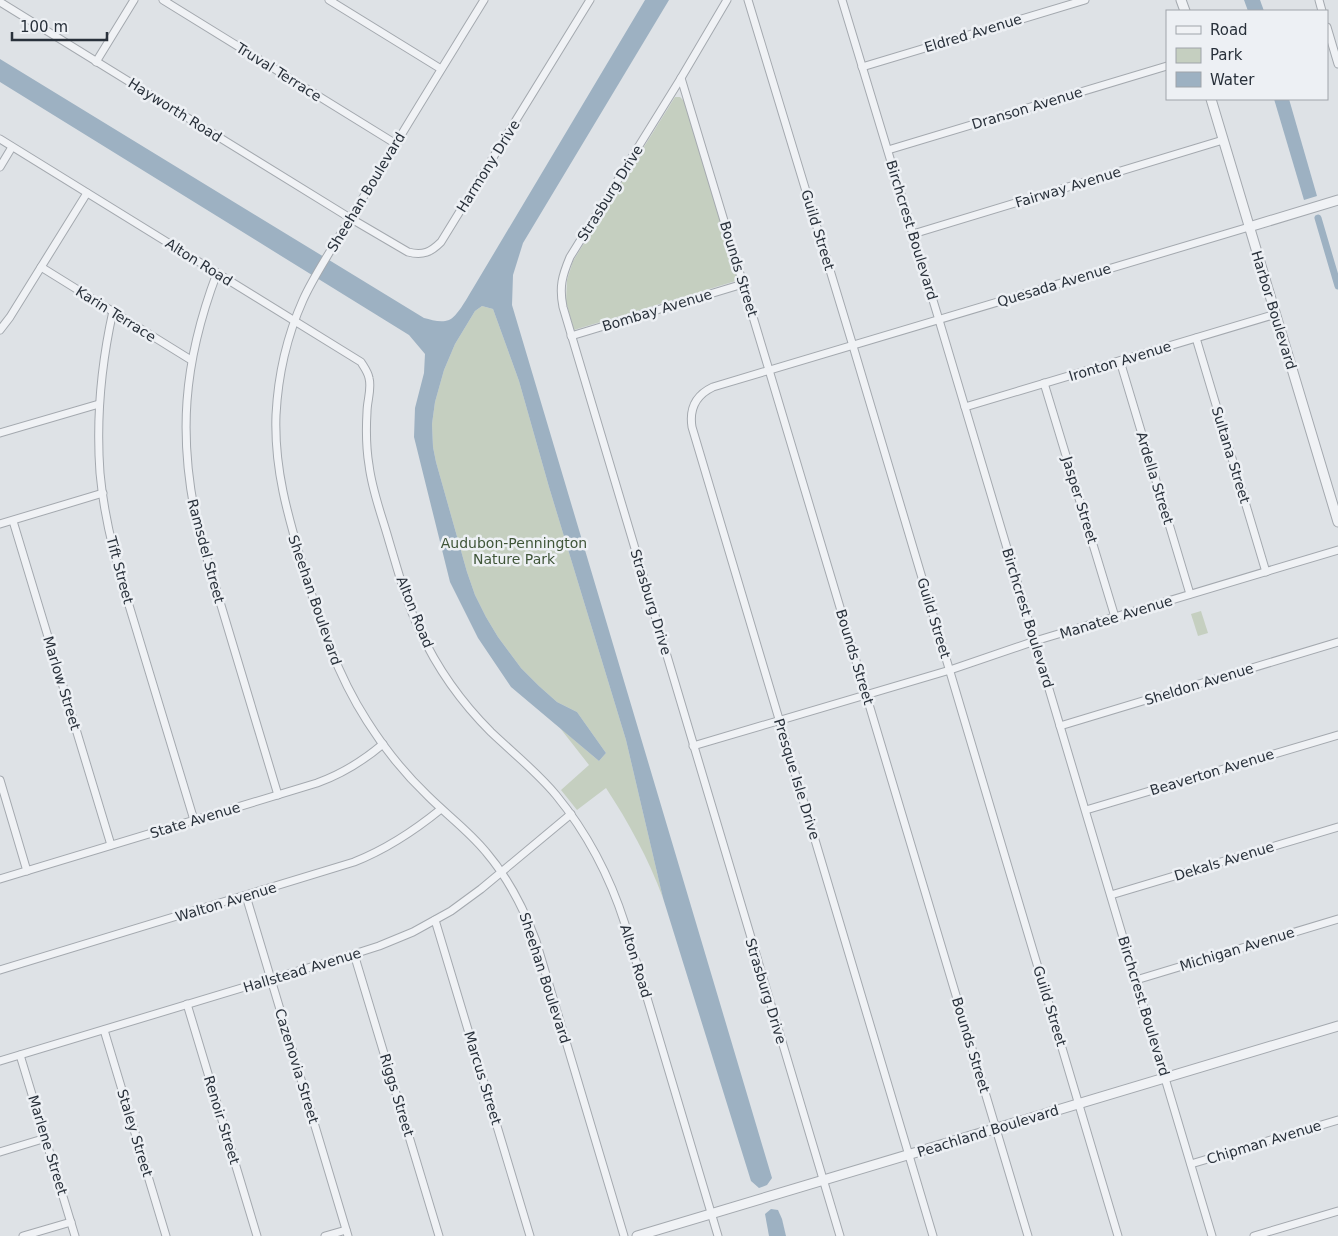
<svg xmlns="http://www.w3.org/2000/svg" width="1338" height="1236" viewBox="0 0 1338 1236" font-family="'DejaVu Sans',sans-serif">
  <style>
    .green { fill: #c5cfc0 }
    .water { fill: #9db1c2 }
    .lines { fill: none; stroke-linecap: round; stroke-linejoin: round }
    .canal { stroke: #9db1c2; stroke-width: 7 }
    .minor-casing { stroke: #a4a9af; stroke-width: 9 }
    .tertiary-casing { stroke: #a4a9af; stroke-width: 11 }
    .minor { stroke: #f0f2f5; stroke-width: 7 }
    .tertiary { stroke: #f0f2f5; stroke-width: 9 }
    .labels { text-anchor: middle; stroke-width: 5; stroke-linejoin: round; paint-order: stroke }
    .street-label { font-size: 14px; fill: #29313b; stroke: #edf0f4 }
    .park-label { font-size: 14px; fill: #3f5538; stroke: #edf0f4 }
  </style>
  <rect width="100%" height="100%" fill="#dee2e6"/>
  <g class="green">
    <polygon points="675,97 680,97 684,101 739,280 574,330 566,302 567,280 573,261"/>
    <path d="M482 306 493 309 519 381 549 487 626 740 663 898C648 858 629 823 606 788L577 810 561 790 589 765 560 728 599 761 606 753 577 712 557 702 539 686 521 668 498 637 486 617 475 595 467 572 436 462 433 447 432 424 435 402 444 370 455 344 475 311Z"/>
    <polygon points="1201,611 1208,633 1198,636 1191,614"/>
  </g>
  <g class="water">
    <path d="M645 0H669L523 243 513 275 512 305 772 1178 767 1185 759 1188 751 1181 663 898 626 740 549 487 519 381 493 309 482 306 475 311 455 344 444 370 435 402 432 424 433 447 436 462 467 572 475 595 486 617 498 637 521 668 539 686 557 702 577 712 606 753 599 761 511 687 478 638 450 582 414 437 415 408 424 373 425 354 409 335 0 82V59L424 318C432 320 441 323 449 320 457 317 467 298 472 290Z"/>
    <polygon points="1244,0 1260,0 1264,11 1248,11"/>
    <polygon points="1274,99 1289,99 1317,196 1304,200"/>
    <polygon points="771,1209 778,1210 782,1219 786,1236 769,1236 765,1214"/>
  </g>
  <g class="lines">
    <polyline class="canal" points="1318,218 1338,286"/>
    <defs>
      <g id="minor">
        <polyline points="163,0 396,144"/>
        <polyline points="329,0 441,69"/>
        <path d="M484 0C449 57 414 113 380 170 364 196 348 222 332 248 322 265 311 282 303 300 287 336 278 375 276 415 274 469 288 516 303 567 320 622 336 673 367 721 384 748 405 774 428 796 447 815 469 831 486 852 509 879 524 909 536 941L624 1236"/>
        <path d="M727 0 681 78 570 257C562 276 559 287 563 307L840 1236"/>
        <polyline points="748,0 853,346 1118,1236"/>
        <polyline points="842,0 939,320 1212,1236"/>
        <polyline points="1319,0 1322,11"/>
        <path d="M0 2 350 218 408 252C423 256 431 252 441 242L590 0"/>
        <polyline points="1327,27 1338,64"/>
        <polyline points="96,62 134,0"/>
        <polyline points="862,67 1085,0"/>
        <polyline points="681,78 769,370 1028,1236"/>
        <path d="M0 139 361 362C364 367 368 372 369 378 372 389 367 401 367 412 366 429 366 447 369 465 372 491 382 516 389 541 398 571 406 602 420 631 437 668 462 703 491 732 513 753 537 772 556 795 588 834 610 877 625 924L718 1236"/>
        <polyline points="888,150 1167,66"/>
        <polyline points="0,167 12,147"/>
        <polyline points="913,234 1223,140"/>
        <polyline points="41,267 191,360"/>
        <path d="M217 273C183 363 177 438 199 532L278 795"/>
        <path d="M113 311C101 365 96 418 100 473 105 529 122 582 138 635 157 697 176 759 194 820"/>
        <polyline points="0,330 10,317 87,193"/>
        <polyline points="571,336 743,284"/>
        <polyline points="1196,338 1266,572"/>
        <polyline points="1120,361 1190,594"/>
        <polyline points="1044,383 1115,617"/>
        <polyline points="965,407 1276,314"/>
        <polyline points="0,433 99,404"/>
        <polyline points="13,521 111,845"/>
        <polyline points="0,524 103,493"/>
        <polyline points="1060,726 1338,642"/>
        <polyline points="693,746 950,670 1035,641 1338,550"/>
        <polyline points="0,780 27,871"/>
        <polyline points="1086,810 1338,735"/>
        <path d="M0 879 317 783C342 774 363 761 383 744"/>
        <polyline points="1111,895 1338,827"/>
        <polyline points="246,896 348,1236"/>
        <polyline points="435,920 530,1236"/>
        <polyline points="354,954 439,1236"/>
        <path d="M0 970 354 862C387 849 414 831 441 809"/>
        <polyline points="1136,980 1338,919"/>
        <polyline points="187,1004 257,1236"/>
        <polyline points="104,1030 166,1236"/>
        <polyline points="20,1055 75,1236"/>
        <polyline points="0,1061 354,954 379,946 413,932 451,911 481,889 571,814"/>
        <polyline points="0,1152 46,1138"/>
        <polyline points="1191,1164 1338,1120"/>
        <polyline points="23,1236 71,1222"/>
        <polyline points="325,1236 346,1230"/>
        <path d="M933 1236 692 427C689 408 696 395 713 387L1249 227"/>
        <polyline points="1254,1236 1338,1211"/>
      </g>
      <g id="tertiary">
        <polyline points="1181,0 1185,11"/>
        <polyline points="1211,99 1338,522"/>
        <polyline points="1249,227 1338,200"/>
        <polyline points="637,1236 1338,1026"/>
      </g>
    </defs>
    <use href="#minor" class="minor-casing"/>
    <use href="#tertiary" class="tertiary-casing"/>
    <use href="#minor" class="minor"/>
    <use href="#tertiary" class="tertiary"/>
  </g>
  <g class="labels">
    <g class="street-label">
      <text transform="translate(973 33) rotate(-17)" y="5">Eldred Avenue</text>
      <text transform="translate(279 72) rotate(32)" y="5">Truval Terrace</text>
      <text transform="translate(1027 108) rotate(-17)" y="5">Dranson Avenue</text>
      <text transform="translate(175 110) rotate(32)" y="5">Hayworth Road</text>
      <text transform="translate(488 166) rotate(-58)" y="5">Harmony Drive</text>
      <text transform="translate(1068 187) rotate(-17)" y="5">Fairway Avenue</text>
      <text transform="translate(366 192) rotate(-59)" y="5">Sheehan Boulevard</text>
      <text transform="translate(610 193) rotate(-58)" y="5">Strasburg Drive</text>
      <text transform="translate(818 230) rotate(73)" y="5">Guild Street</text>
      <text transform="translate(912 230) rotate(73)" y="5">Birchcrest Boulevard</text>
      <text transform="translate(199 262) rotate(32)" y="5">Alton Road</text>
      <text transform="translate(739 269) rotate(73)" y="5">Bounds Street</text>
      <text transform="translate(1054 285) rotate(-17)" y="5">Quesada Avenue</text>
      <text transform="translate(657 310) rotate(-17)" y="5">Bombay Avenue</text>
      <text transform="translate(1274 310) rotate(73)" y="5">Harbor Boulevard</text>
      <text transform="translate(116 314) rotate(32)" y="5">Karin Terrace</text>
      <text transform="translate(1120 361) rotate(-17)" y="5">Ironton Avenue</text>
      <text transform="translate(1231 455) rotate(73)" y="5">Sultana Street</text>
      <text transform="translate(1155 478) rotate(73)" y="5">Ardella Street</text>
      <text transform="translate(1080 500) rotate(73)" y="5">Jasper Street</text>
      <text transform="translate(206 551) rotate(75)" y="5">Ramsdel Street</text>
      <text transform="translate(120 570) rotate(75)" y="5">Tift Street</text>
      <text transform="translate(315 600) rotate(71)" y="5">Sheehan Boulevard</text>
      <text transform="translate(651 602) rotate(73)" y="5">Strasburg Drive</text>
      <text transform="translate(415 612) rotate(68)" y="5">Alton Road</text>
      <text transform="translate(1116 617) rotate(-17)" y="5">Manatee Avenue</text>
      <text transform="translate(934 618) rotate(73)" y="5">Guild Street</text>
      <text transform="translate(1028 618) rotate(73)" y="5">Birchcrest Boulevard</text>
      <text transform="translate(855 657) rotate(73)" y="5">Bounds Street</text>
      <text transform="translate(62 683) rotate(73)" y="5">Marlow Street</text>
      <text transform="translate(1199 684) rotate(-17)" y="5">Sheldon Avenue</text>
      <text transform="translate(1212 772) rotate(-17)" y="5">Beaverton Avenue</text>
      <text transform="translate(797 779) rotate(73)" y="5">Presque Isle Drive</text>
      <text transform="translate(195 820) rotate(-17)" y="5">State Avenue</text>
      <text transform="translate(1224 861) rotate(-17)" y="5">Dekals Avenue</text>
      <text transform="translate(226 902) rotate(-17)" y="5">Walton Avenue</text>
      <text transform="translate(1237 949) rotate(-17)" y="5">Michigan Avenue</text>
      <text transform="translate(636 961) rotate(73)" y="5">Alton Road</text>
      <text transform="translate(302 970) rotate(-17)" y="5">Hallstead Avenue</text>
      <text transform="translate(545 978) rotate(72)" y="5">Sheehan Boulevard</text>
      <text transform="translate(766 991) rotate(73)" y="5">Strasburg Drive</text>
      <text transform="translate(1050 1006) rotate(73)" y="5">Guild Street</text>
      <text transform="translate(1144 1006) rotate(73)" y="5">Birchcrest Boulevard</text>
      <text transform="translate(971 1045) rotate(73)" y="5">Bounds Street</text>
      <text transform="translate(297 1066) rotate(73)" y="5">Cazenovia Street</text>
      <text transform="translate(483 1078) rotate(73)" y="5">Marcus Street</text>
      <text transform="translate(397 1095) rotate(73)" y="5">Riggs Street</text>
      <text transform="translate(222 1120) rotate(73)" y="5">Renoir Street</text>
      <text transform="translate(988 1131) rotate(-17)" y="5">Peachland Boulevard</text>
      <text transform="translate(135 1133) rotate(73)" y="5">Staley Street</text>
      <text transform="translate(1264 1142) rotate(-17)" y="5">Chipman Avenue</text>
      <text transform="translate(48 1145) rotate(73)" y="5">Marlene Street</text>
    </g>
    <g class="park-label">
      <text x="514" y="548">Audubon-Pennington<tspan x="514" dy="16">Nature Park</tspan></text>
    </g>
  </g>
  <rect x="1166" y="10" width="162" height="90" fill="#edf0f4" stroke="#9fa4aa"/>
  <rect x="1176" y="26" width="25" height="8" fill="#f0f2f5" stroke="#9fa4aa"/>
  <text x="1210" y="35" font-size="15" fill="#29313b">Road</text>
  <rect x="1176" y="48" width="25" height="15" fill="#c5cfc0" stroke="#9fa4aa"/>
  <text x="1210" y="60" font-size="15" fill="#29313b">Park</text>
  <rect x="1176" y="72" width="25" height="15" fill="#9db1c2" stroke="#9fa4aa"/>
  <text x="1210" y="85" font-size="15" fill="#29313b">Water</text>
  <path d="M12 32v8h95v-8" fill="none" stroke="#29313b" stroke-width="2.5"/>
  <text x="20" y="32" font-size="15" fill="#29313b" stroke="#edf0f4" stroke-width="4" paint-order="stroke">100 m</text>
</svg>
